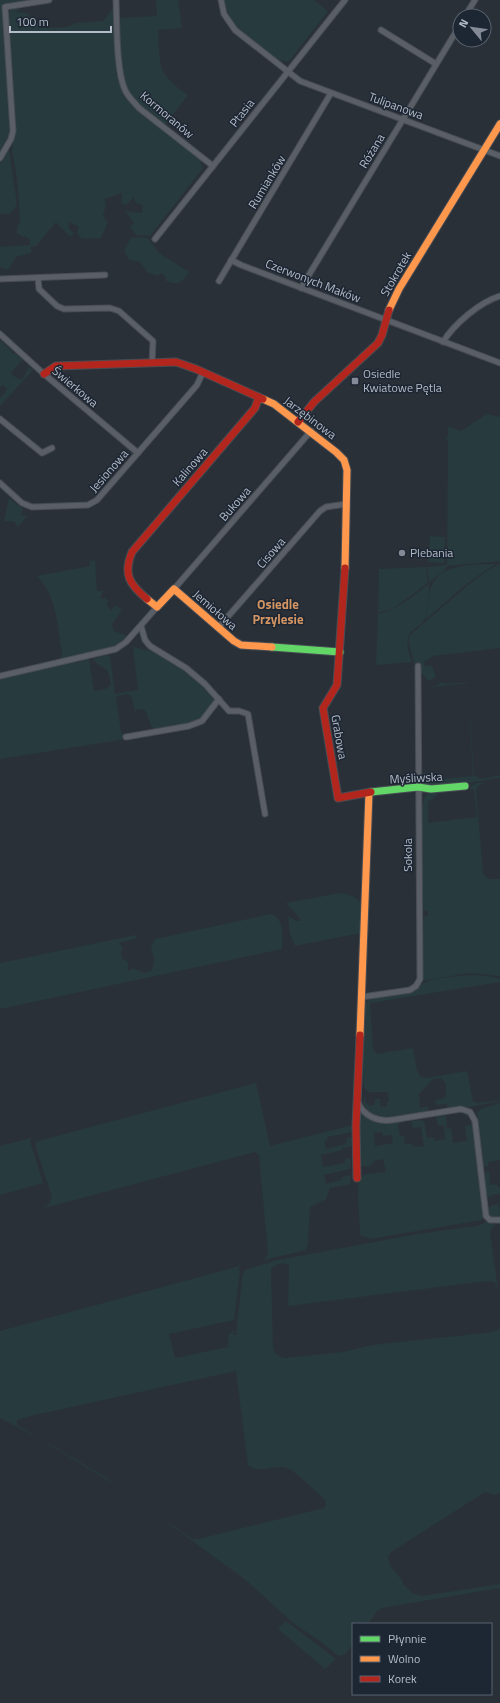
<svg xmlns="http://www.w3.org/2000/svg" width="500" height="1703" viewBox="0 0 500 1703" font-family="'Titillium Web',sans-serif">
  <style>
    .green { fill: #273a3e; fill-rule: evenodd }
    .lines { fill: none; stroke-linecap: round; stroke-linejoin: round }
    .street-casing { stroke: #484c53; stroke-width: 7 }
    .fast-casing { stroke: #484c53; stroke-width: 9 }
    .slow-casing { stroke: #484c53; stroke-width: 9 }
    .jam-casing { stroke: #484c53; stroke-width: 9 }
    .street { stroke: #5a5e66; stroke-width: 5 }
    .fast { stroke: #63d668; stroke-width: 7 }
    .slow { stroke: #ff974d; stroke-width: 7 }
    .jam { stroke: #b3261e; stroke-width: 7 }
    .poi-dot { fill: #848b96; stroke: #1d2633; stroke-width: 1.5 }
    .labels { text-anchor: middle; stroke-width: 3; stroke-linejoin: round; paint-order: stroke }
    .street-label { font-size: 12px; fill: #b4bcc9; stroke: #1d2633 }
    .poi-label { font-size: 12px; fill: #b4bcc9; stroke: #1d2633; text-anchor: start }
    .neighbourhood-label { font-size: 13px; font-weight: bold; fill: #d59563; stroke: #1d2633 }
  </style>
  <rect width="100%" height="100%" fill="#2a3038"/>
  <g class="green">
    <polygon points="0,0 31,0 2,6 10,119 9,134 0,153"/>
    <path d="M156 0H178L182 28 158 30C159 43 158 59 163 71 168 81 180 89 188 95L165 125C155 117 143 109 134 99 118 80 121 42 119 18L157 16Z"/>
    <path d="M224 0H314L328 11 290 60 287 62 282 60 280 62C258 45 230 30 224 0Z"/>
    <polygon points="20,8 16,12 27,13 42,28 67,27 76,23 103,21 113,9 119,81 123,95 136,109 202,161 200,163 203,168 150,236 136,235 130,227 134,223 125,211 142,213 143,205 136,203 134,197 126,205 121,203 122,193 104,199 106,205 103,216 108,222 101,238 82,239 77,233 79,227 70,222 68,227 74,234 70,237 56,222 36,246 31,247 31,253 16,257 8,270 0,267 0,247 30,245 30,239 17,234 17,227 20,222 17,178 12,151 16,122 8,15 12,9"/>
    <polygon points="9,149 17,205 10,214 0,214 0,164"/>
    <path d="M136 237 148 238 159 253 189 272C183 282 178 286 166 281V277L161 273 158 276 147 272 140 262 129 260 124 251 130 239Z"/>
    <polygon points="0,340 12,351 12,353 16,354 27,363 22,360 11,373 12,375 21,380 24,377 29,367 33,370 0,406 0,398 6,392 7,388 2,385 0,387"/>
    <polygon points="487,414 500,417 500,561 447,566 444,571 429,582 427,567 447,565 448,442 446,439 448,436 448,426 461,431"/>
    <polygon points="9,498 23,509 21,515 27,516 18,527 14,521 4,521"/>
    <polygon points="430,536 445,537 444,563 428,562"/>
    <path d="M95 560 97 591H103L100 597 103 599 105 598 109 601 106 605 111 610 116 605 122 610 112 624 114 631 125 635 127 638C111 653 79 655 58 660L61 657 62 652C57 625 57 596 37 576L90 566V561Z"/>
    <path d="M497 564 486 570 464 586 426 619C429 610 428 601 430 591 437 562 474 565 497 564Z"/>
    <polygon points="500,564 500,648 433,656 424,662 424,665 432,666 436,677 428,681 424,675 419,673 419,667 415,666 409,644 409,636 467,586 488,570"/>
    <polygon points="426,567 428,583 394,608 378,613 379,569"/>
    <path d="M429 584C428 595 430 609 425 619 422 625 416 627 411 632 404 639 409 654 412 662L376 665 378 614C397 610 413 596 429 584Z"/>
    <polygon points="133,647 155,652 183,669 212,693 214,701 200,720 189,724 153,730 145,710 137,709 135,712 132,697 128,694 116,696 121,732 125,735 126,739 0,759 0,678 33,671 75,660 76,663 79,662 80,659 87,658 89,660 94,691 106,689 111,684 108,671 95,662 94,659 107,655 110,656 115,694 138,690"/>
    <path d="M440 682 447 684 468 682 474 775 481 779 500 775V778C485 779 436 791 425 784L424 776 421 775 422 773H427L434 780 473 776 468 683 426 688 438 685Z"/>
    <path d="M478 783H484L478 786 476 791 483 872 484 875 488 879H500V976L469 973 422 981 421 917 428 916V911L421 910C421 892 417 802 427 794L438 793 437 795 428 802V823L477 817 474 789 470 790 471 786Z"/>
    <path d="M340 893C368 897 363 911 361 933L295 946 290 934 288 916 297 921H301C297 913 291 909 286 903Z"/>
    <path d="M271 914C285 918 282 938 282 949L0 1009V963L136 935 137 938 119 943 123 948 121 952 122 958 128 962V971L133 968 144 973 152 970 154 959 151 947 155 939Z"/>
    <path d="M472 975 488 976 500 979V982L370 1003 373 1050 377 1054 413 1048 417 1071 421 1077 427 1078 467 1071 473 1101 478 1103 500 1100V1101L471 1107 448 1109 446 1104 436 1105 435 1100 442 1099 446 1096V1083L441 1078 433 1079 419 1094 420 1108 428 1106V1112C408 1116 373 1128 363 1103L365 1095V1102L370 1106 375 1104V1099H380V1107L387 1106V1102H389L388 1092H369L364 1087 362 1054 364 1004C371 994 398 994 411 992 417 990 419 985 424 983 436 977 459 976 472 975Z"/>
    <polygon points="256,1083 270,1146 353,1125 353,1132 327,1137 327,1141 324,1142 326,1149 346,1144 347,1138 352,1137 352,1146 342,1148 343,1150 321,1155 323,1167 345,1163 345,1159 351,1158 350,1169 324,1175 326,1184 342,1180 341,1178 350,1175 350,1184 330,1188 326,1199 310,1207 308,1242 306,1250 264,1260 268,1253 259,1155 255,1152 44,1208 49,1204 52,1197 36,1148 36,1143 38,1141"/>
    <polygon points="500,1103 500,1160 488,1162 488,1167 483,1166 477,1113 481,1109"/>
    <path d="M361 1111C381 1127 379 1120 401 1121L402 1123 398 1124 400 1136 404 1135 405 1144H412L413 1147 424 1146 421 1127 413 1128 411 1121 421 1120 422 1121H424L427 1138 433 1137 435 1141 445 1139 444 1125 438 1126 436 1117 446 1116 447 1129 451 1128 453 1143 467 1141 465 1126 471 1125V1119L463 1113 460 1114V1111L470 1114 472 1119 484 1216 482 1220 370 1239 360 1235 358 1197 359 1178 366 1174 386 1172 383 1159 374 1161C372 1166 368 1168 362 1166L360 1161ZM382 1132 383 1136 392 1135 393 1143 375 1146 374 1133Z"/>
    <polygon points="31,1138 30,1141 43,1183 0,1195 0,1146"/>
    <polygon points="489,1171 490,1185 497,1184 497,1187 500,1187 500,1194 492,1195 492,1197 486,1196 484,1174"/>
    <polygon points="499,1204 500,1218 492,1218 488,1214 488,1208 493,1205"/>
    <path d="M487 1222 496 1225 492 1228 490 1233 498 1289 494 1282 487 1281 288 1306 289 1266 285 1263C279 1264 274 1264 271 1270L273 1348C275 1354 279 1357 285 1358L343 1352 372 1345 485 1333 495 1331 500 1328V1492L495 1495 485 1492 391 1552 388 1557 391 1567 402 1580 404 1585 412 1593 422 1596 500 1584V1588L382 1608 377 1611 368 1624H353V1644L345 1654 340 1656 337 1655 321 1642 293 1623 247 1581 122 1489 38 1438 0 1418V1331L240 1266 238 1270 240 1271 234 1320 169 1334 175 1358 228 1347 229 1334 234 1330 233 1335H236L242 1279 244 1271 247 1269 278 1260 417 1234 477 1226ZM236 1371 248 1465C258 1475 274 1464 287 1468 296 1471 316 1492 325 1500L326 1505 324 1508 199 1539H192L102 1475 17 1425V1420L30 1416Z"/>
    <polygon points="286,1621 336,1659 325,1669 278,1629"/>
  </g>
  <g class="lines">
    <defs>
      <g id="street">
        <path d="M116 0C117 24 116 70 125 90 128 97 134 102 139 108L213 166"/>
        <polyline points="221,0 224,14 235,30 300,81 500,156"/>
        <polyline points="465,16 475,0"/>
        <polyline points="381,30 436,64"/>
        <polyline points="0,158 11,139 13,131 5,7 49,0"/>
        <polyline points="155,239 345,0"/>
        <polyline points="231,260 241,265 500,363"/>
        <polyline points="38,278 39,289 57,306 64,309 110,308 119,311 153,341 152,363"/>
        <polyline points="0,279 105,275"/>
        <polyline points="219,281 331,93"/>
        <polyline points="301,288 460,25"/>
        <polyline points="0,334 44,374 138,453"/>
        <path d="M443 342C454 324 480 302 500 296"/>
        <polyline points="0,419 42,453 52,448"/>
        <polyline points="0,483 22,503 32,507 88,505 97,500 197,385 203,372"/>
        <polyline points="174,589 311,431"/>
        <polyline points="141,626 145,640 150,646 186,668 205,684 229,711 239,711 248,714 265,814"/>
        <polyline points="218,628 320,511 326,507 346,504"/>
        <polyline points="0,676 116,649 126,642 157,607"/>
        <polyline points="126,737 189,726 202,721 219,699"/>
        <polyline points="362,997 410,990 416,986 420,979 418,666"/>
        <path d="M358 1102C363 1116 378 1122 392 1120L461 1109 470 1112 475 1121 486 1216 490 1220H500"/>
      </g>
      <g id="fast">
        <polyline points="272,647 340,652"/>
        <polyline points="371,792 418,787 431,789 465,786"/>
      </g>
      <g id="slow">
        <polyline points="389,310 399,289 500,124"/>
        <polyline points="263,399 274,404 336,452 344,460 347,470 345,568"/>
        <polyline points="147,599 157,607 174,589 234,641 241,645 272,647"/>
        <polyline points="360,1035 369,793"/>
      </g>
      <g id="jam">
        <polyline points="44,374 56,366 176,362 196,369 263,399"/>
        <polyline points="298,422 314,402 378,343 382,335 389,310"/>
        <polyline points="345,568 337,685 323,708 338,798 371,792"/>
        <path d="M147 599C129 584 123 574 132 552L255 408 259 397"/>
        <polyline points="357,1178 356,1126 360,1035"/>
      </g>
    </defs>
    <use href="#street" class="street-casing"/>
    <use href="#fast" class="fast-casing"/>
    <use href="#slow" class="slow-casing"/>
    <use href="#jam" class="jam-casing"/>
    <use href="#street" class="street"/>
    <use href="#fast" class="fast"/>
    <use href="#slow" class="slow"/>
    <use href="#jam" class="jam"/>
  </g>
  <g class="poi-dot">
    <rect x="351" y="377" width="8" height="8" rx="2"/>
    <circle cx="402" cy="553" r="4"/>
  </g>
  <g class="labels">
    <g class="street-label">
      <text transform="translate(396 106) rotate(20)" y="4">Tulipanowa</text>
      <text transform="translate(242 113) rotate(-52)" y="4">Ptasia</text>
      <text transform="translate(167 115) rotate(40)" y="4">Kormoranów</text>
      <text transform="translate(372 151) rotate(-59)" y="4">Różana</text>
      <text transform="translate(267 182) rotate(-59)" y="4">Rumianków</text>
      <text transform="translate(396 274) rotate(-60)" y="4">Stokrotek</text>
      <text transform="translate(313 281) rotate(21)" y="4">Czerwonych Maków</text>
      <text transform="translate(75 387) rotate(40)" y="4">Świerkowa</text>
      <text transform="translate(310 418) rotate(37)" y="4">Jarzębinowa</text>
      <text transform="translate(190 467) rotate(-49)" y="4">Kalinowa</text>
      <text transform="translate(109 471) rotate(-49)" y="4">Jesionowa</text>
      <text transform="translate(235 504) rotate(-49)" y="4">Bukowa</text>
      <text transform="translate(271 553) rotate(-49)" y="4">Cisowa</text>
      <text transform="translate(215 610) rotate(41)" y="4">Jemiołowa</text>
      <text transform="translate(339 737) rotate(80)" y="4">Grabowa</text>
      <text transform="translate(416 778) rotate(-3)" y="4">Myśliwska</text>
      <text transform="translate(408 855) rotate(-90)" y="4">Sokola</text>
    </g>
    <g class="poi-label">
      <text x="363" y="378">Osiedle<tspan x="363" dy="14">Kwiatowe Pętla</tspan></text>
      <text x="410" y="557">Plebania</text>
    </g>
    <g class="neighbourhood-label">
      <text x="278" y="609">Osiedle<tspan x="278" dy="15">Przylesie</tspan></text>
    </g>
  </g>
  <rect x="352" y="1623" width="140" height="72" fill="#1d2633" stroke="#59626f"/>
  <rect x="360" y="1636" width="20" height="6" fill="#63d668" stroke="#59626f"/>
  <text x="388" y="1643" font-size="12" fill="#b4bcc9">Płynnie</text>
  <rect x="360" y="1656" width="20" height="6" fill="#ff974d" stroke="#59626f"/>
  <text x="388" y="1663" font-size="12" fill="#b4bcc9">Wolno</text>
  <rect x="360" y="1676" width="20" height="6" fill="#b3261e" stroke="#59626f"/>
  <text x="388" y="1683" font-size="12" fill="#b4bcc9">Korek</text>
  <g transform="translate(472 28) rotate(299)"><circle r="19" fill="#1d2633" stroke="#59626f"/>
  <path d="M0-3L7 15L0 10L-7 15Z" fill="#848b96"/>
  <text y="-6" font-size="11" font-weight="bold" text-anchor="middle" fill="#b4bcc9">N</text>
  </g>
  <path d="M10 26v6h101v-6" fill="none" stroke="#b4bcc9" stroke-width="2"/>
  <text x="16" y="26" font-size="12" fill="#b4bcc9" stroke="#1d2633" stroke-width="3" paint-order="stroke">100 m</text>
</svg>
